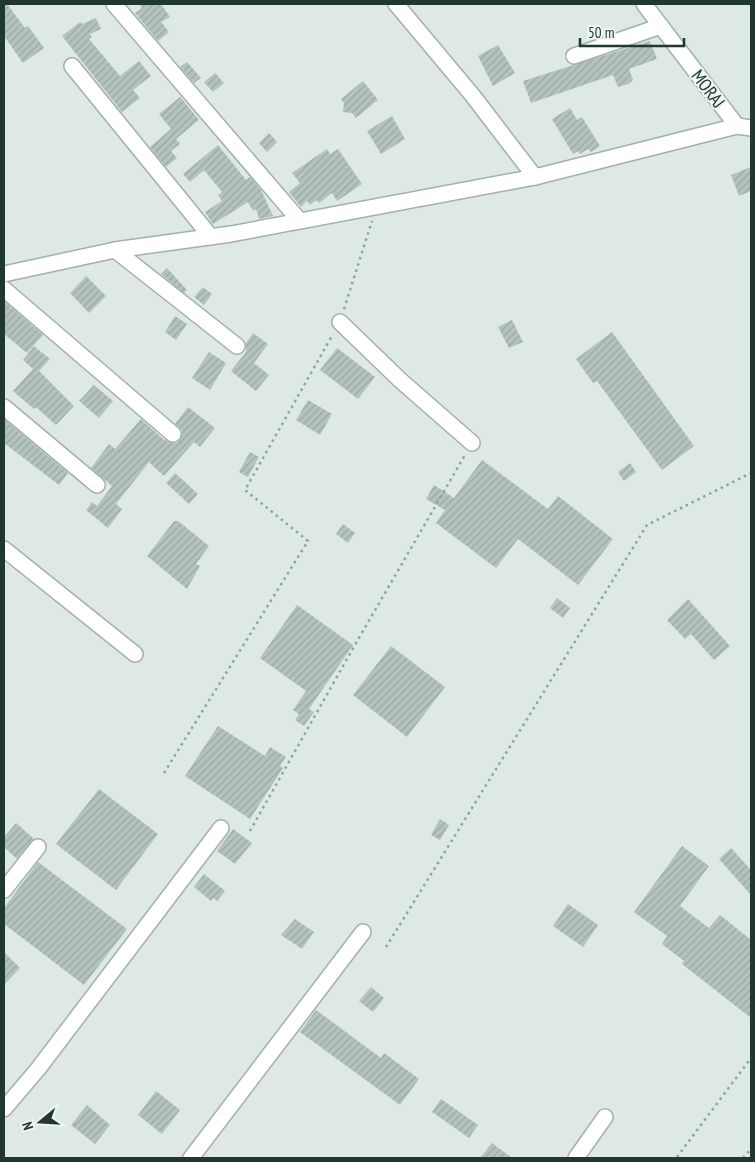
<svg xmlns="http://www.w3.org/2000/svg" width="755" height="1162" viewBox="0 0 755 1162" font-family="'PT Sans Narrow',sans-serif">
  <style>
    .building { fill: url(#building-hatch) }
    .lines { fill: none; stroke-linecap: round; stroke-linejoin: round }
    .minor-casing { stroke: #a2b0ab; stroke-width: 18 }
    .path { stroke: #81aa9e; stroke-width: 2.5; stroke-dasharray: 2.5 4; stroke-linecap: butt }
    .minor { stroke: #fff; stroke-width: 15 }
    .labels { text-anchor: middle; stroke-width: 4; stroke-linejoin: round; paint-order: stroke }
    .street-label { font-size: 18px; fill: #213732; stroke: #eef6f2 }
  </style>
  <defs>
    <pattern id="building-hatch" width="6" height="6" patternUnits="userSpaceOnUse" patternTransform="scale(1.25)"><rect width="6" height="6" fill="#b4c3bd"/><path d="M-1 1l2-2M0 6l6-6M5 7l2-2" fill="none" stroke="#9aa8a3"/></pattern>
  </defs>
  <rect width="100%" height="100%" fill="#dee9e4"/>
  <g class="building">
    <polygon points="4,4 7,4 25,28 28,26 44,48 23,63 4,36"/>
    <polygon points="139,4 161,4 170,17 161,22 169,32 158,41 135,13 142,8"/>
    <polygon points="96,18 101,29 90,34 92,37 89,39 120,76 139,61 151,76 133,90 140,98 122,112 62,36 80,22 82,24"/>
    <polygon points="650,41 657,59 629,69 633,80 628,84 618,87 613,75 531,103 523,81"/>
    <polygon points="498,45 515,73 493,86 478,56"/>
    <polygon points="187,62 201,78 194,83 180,67"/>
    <polygon points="215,73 224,83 213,92 204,82"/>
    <polygon points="363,81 378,100 356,118 352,113 343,112 344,103 341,99"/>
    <polygon points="180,97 199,120 176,139 180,144 171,151 177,158 166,167 150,147 171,129 159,114"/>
    <polygon points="570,108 577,120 582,117 600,146 591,152 588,149 580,154 578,151 573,154 552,119"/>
    <polygon points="392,116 405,139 381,154 367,131"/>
    <polygon points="269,133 277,142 267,152 259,143"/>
    <polygon points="218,145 246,180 250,177 261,190 273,216 259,219 256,209 253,211 248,202 213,224 205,212 222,201 218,195 222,192 204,170 190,182 183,174"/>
    <polygon points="327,149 330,154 338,149 362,184 337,201 332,193 319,203 316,200 310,205 307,201 301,207 289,192 300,183 292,173"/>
    <polygon points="751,167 751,191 739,196 731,175"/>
    <polygon points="167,268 187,290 184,293 161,274"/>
    <polygon points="86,276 106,296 89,313 70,293"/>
    <polygon points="203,287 212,294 204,305 194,297"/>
    <polygon points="4,301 43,335 27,353 4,334"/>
    <polygon points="175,316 187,324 176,340 165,332"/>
    <polygon points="512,320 523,342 509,348 498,327"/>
    <polygon points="612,332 694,446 662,470 597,381 593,383 576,359"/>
    <polygon points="253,333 268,344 254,363 269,375 256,391 231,371 246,352 246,343"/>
    <polygon points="34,346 50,359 39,371 74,406 56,425 36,407 34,409 13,391 33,369 23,360"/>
    <polygon points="337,348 375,377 358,399 320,370"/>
    <polygon points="209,352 226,363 210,390 192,378"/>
    <polygon points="94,385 113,401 99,418 79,401"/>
    <polygon points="308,400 332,414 320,435 296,420"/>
    <polygon points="188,407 215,428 200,447 194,442 164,476 149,462 116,504 122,509 108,528 86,510 92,502 97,506 112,486 91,468 109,444 115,449 141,419 163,439 171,443 177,443 182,435 182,430 175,424"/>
    <polygon points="4,419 68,473 59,485 4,443"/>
    <polygon points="250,452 259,457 248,477 239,472"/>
    <polygon points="482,460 548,509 558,496 613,539 578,585 518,539 496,568 436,523 445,510 426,499 434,485 454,498"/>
    <polygon points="630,463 636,472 624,481 618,472"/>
    <polygon points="175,473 198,494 189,504 166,483"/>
    <polygon points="174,521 178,521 209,546 196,564 200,566 187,589 147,556"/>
    <polygon points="343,524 355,533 348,543 336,534"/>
    <polygon points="557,598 570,608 563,618 550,608"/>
    <polygon points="688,599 730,646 714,660 691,634 685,639 667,620"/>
    <polygon points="297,605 353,645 309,709 314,712 304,726 295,720 299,714 293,710 306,691 260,658"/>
    <polygon points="391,646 445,687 407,737 353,695"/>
    <polygon points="218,726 265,756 270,747 286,757 280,766 283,768 250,819 185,776"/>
    <polygon points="99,789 158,834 116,890 56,844"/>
    <polygon points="440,819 449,825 440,840 431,835"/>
    <polygon points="16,823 34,839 17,859 4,847 4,837"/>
    <polygon points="233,829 252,843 235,864 217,851"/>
    <polygon points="682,846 709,866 680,906 709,928 720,915 751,940 751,1018 682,964 684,961 662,944 667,936 634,912"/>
    <polygon points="731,848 751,870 751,895 719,859"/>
    <polygon points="38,862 127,929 84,985 4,924 4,908"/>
    <polygon points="204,874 225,891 217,901 213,898 211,901 194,887"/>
    <polygon points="568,904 598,925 583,947 553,926"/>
    <polygon points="295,919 314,932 302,949 281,935"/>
    <polygon points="4,952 20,968 4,985"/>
    <polygon points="371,987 384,998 373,1012 359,1001"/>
    <polygon points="316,1010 381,1058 384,1053 419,1079 400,1105 300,1032"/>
    <polygon points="156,1091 180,1110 162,1134 138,1115"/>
    <polygon points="441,1099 478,1125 469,1138 432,1112"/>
    <polygon points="87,1105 110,1125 95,1144 71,1125"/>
    <polygon points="492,1143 512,1158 480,1158"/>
  </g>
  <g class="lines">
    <defs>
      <g id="minor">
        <polyline points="114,4 299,220"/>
        <polyline points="396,4 473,96 535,177"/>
        <polyline points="644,4 737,126"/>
        <polyline points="574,56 661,26"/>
        <polyline points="72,66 211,237"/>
        <polyline points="115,250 237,346"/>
        <polyline points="4,274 115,250 231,234 535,177 737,126 751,128"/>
        <polyline points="4,289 173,434"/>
        <polyline points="340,322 400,380 472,443"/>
        <polyline points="4,407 97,485"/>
        <polyline points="4,549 135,654"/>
        <polyline points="4,890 38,847"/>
        <polyline points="4,1109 38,1069 221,828"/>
        <polyline points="191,1158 363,932"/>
        <polyline points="576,1158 605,1117"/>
      </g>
    </defs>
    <use href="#minor" class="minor-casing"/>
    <g class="path">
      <polyline points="344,309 372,221"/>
      <polyline points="164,773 308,541 245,490 333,334"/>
      <polyline points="250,831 356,643 465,455"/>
      <polyline points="386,947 647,525 751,473"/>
      <polyline points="677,1157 751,1058"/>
      <polyline points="743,1158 751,1149"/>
    </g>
    <use href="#minor" class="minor"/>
  </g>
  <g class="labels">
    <g class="street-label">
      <text transform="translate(708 89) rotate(53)" y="6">MORAJ</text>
    </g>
  </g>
  <rect width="755" height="1162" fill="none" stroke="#213732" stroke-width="10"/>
  <g transform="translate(40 1122) rotate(252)" stroke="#eef6f2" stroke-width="4" paint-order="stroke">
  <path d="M0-4L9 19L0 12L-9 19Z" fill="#213732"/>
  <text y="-8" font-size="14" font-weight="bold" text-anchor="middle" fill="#213732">N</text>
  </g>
  <path d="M580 38v8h104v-8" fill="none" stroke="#213732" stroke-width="2.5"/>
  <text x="588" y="38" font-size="15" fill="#213732" stroke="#eef6f2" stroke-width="4" paint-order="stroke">50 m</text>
</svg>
